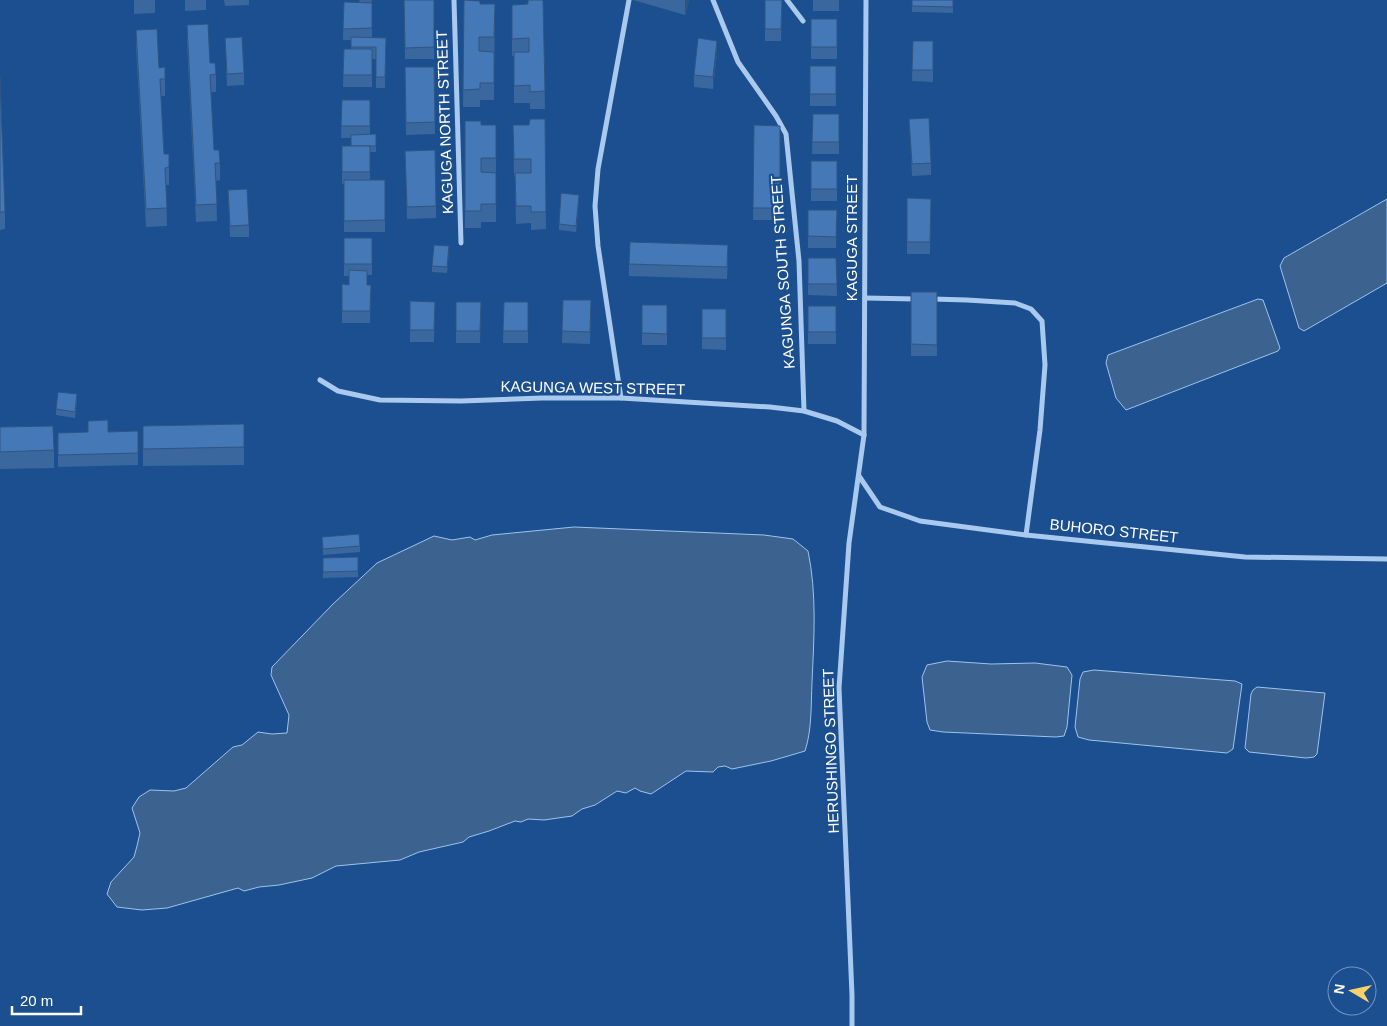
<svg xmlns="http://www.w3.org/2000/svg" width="1387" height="1026" viewBox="0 0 1387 1026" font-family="Arial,sans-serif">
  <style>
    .water { fill: #3c6290; stroke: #9cc4f0 }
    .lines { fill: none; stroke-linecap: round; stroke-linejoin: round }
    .minor { stroke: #a9c9ee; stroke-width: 5 }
    .wall { fill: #3a679d }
    .shaded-wall { fill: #305480 }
    .building { fill: #4478b7; stroke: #305480 }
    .labels { text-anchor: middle; stroke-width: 4.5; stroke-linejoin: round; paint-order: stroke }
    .street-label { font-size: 15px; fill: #fff; stroke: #1b4f8f }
  </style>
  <rect width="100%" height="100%" fill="#1b4f8f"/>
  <g class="water">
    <polygon points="1387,199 1387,283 1304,331 1299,328 1280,266 1284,258"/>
    <polygon points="1258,299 1263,300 1280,348 1278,351 1126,410 1116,398 1106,363 1108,355"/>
    <path d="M574 527 764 535 793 539 808 551C817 594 814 638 812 682 811 704 812 730 805 751L771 761 732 769 725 766 718 767 713 772 686 771 651 794 640 791 635 788 626 793 617 791 595 805 582 809 572 816 544 820 528 819 521 822 515 821 489 831 469 837 463 842 419 852 400 860 336 866 312 878 279 885 259 887 244 891 238 888 167 908 142 910 117 907 107 894 111 882 134 857 137 846 140 833 132 808 139 797 150 790 174 791 186 788 233 747 242 745 258 732 272 734 287 733 289 715 271 675 272 667 333 604 377 563 434 536 452 540 470 537 475 540 492 535Z"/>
    <polygon points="947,661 991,664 1035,663 1067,667 1072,675 1067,727 1064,736 1056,737 943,732 930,730 927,722 922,677 927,665"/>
    <polygon points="1094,670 1235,681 1242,684 1233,749 1227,753 1089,740 1078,737 1075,727 1080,679 1083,672"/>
    <polygon points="1257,687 1325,693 1317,754 1314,757 1306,758 1249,752 1245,748 1251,694 1253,690"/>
  </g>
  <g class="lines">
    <g class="minor">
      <polyline points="454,0 461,243"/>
      <polyline points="713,0 738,62 776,116 786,134 799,261 804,411"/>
      <polyline points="787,0 803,21"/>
      <polyline points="865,298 916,299"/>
      <polyline points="932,299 967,300 1015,303 1031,309 1042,321 1045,365 1040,430 1026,535"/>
      <polyline points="320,380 338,391 380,400 461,401 542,398 621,398 770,407 804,411 837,421 864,435"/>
      <polyline points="621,398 598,246 595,206 598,169 629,0"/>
      <polyline points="859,476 880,507 920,521 1026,535 1245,557 1387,559"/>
      <polyline points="852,1026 852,995 839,688 849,543 864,435 866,0"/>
    </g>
  </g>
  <g class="wall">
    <polygon points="134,0 155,0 155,13 134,14"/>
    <polygon points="185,0 206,0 206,10 185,11"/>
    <polygon points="224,0 249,0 249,5 225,6"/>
    <polygon points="372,0 372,38 386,38 385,88 376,88 376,59 372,59 372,87 343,87 344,49 351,49 351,40 343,40 344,2 359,2"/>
    <polygon points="404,0 434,0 434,59 405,59"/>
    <polygon points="464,0 480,4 495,4 494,100 480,100 480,107 463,107"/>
    <polygon points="543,0 545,109 530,109 530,103 514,103 514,56 512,56 512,5 528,4"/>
    <polygon points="633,0 689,0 685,15"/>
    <polygon points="765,0 782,0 781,41 765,41"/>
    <rect x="813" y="0" width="26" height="11"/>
    <polygon points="912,0 953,0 953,13 912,12"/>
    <rect x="811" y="19" width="26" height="40"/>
    <polygon points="187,25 216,74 216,92 211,92 214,150 220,163 220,180 216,181 217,221 196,222 187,43"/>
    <polygon points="136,30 165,79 165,96 161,96 164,154 169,167 169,185 166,185 167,226 146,227 136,47"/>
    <polygon points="225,38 244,73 244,85 227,86"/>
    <polygon points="913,41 933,41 933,82 912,81"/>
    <polygon points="717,52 713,89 694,87 694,75"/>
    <rect x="810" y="66" width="26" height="40"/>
    <polygon points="405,67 434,67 435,134 406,135"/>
    <polygon points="0,77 5,212 5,229 0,230"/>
    <polygon points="342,100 370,100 370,135 376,146 376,152 370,152 370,180 385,180 385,232 344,232 344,184 342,184 342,146 351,146 351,138 341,138"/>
    <polygon points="813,114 839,114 839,154 812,154"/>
    <polygon points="545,119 546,229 531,230 531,223 516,224 515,176 514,176 513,125 529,125"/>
    <polygon points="909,119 931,163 931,175 912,176"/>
    <polygon points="465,121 481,125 496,125 496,222 481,222 481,228 465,228"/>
    <polygon points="754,125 780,126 780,220 753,220"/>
    <polygon points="405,151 436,206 436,218 407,219"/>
    <rect x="811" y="161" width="26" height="40"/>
    <polygon points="228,190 249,225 249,237 230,237"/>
    <polygon points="907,198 931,199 930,254 907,254"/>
    <polygon points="579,201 576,232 559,230 559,224"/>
    <polygon points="808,210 837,210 836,248 808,248"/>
    <polygon points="344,238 372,238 372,275 367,275 367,285 371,285 370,323 342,323 342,284 349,285 349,276 344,276"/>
    <polygon points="449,252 447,273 432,272 432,266"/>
    <polygon points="728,257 727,279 629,276 629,264"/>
    <polygon points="808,258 836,258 837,296 808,295"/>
    <rect x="911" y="292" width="26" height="64"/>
    <polygon points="563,300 591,300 590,344 562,343"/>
    <polygon points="410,301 435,302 434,342 410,342"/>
    <polygon points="456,302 481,302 480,343 456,343"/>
    <polygon points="504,302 528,302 528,343 503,343"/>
    <rect x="642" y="305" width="25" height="40"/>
    <rect x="808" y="306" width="28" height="38"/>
    <polygon points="702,309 726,309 726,350 702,349"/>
    <polygon points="77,400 75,418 56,415 56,409"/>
    <polygon points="244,424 244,465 143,466 143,426"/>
    <polygon points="0,427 54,450 54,468 0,469"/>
    <polygon points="138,431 138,465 58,467 58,433"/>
    <polygon points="322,537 360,546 360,552 323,555"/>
    <polygon points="358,557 358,577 323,578 323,558"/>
  </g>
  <g class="shaded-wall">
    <polygon points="685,0 689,0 685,15"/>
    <polygon points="717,41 717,52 713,89 713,77"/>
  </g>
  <g class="building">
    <rect x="359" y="0" width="13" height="2"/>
    <polygon points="404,0 434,0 434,47 405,48"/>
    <polygon points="464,0 480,1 480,4 495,4 494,37 479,37 479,51 494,52 494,83 480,83 480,89 463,90"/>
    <polygon points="528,0 543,0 545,91 530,92 530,85 514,86 514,52 529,52 529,38 512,39 512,5 528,4"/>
    <polygon points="765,0 782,0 781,29 765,29"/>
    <polygon points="912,0 953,0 953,7 912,6"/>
    <polygon points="344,2 372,3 372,28 343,29"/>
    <rect x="811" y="19" width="26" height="28"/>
    <polygon points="208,24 210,63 215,63 216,74 210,75 214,150 219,150 220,163 215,163 217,204 196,205 187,25"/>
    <polygon points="157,29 159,68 165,67 165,79 160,79 164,154 169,154 169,167 165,168 167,208 146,209 136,30"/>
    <polygon points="242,37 244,73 227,74 225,38"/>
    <polygon points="351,37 386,38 385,77 376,77 376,47 351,47"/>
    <polygon points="698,38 717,41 713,77 694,75"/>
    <polygon points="913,41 933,41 933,70 912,70"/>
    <polygon points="344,49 372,49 372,75 343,75"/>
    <rect x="810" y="66" width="26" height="28"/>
    <polygon points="405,67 434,67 435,122 406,123"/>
    <polygon points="0,77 5,212 0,212"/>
    <polygon points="342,100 370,100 370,126 341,126"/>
    <polygon points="813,114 839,114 839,142 812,142"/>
    <polygon points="929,118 931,163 912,164 909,119"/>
    <polygon points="530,119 545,119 546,212 531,212 531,206 516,206 515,173 531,173 531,159 514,159 513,125 529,125"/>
    <polygon points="465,121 481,121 481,125 496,125 496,158 481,158 481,172 496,173 496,204 481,204 481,211 465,211"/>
    <polygon points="754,125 780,126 780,208 753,208"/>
    <polygon points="376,134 376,146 351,146 351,135"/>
    <rect x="342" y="146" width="28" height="26"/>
    <polygon points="435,150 436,206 407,207 405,151"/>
    <rect x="811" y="161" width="26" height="28"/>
    <polygon points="344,180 385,180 385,220 344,221"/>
    <polygon points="247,189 249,225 230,226 228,190"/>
    <polygon points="561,193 579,195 576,226 559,224"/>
    <polygon points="907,198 931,199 930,242 907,242"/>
    <polygon points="808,210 837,210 836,237 808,236"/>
    <rect x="344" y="238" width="28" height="26"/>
    <polygon points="630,242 728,245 727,267 629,264"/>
    <polygon points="434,245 449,246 447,267 432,266"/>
    <polygon points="808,258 836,258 837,284 808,284"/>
    <polygon points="349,270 367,271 367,285 371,285 370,311 342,311 342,284 349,285"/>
    <polygon points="911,292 937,292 937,345 911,344"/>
    <polygon points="563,300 591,300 590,332 562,331"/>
    <polygon points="410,301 435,302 434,330 410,330"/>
    <polygon points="456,302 481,302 480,331 456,331"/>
    <polygon points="504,302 528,302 528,331 503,331"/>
    <polygon points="642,305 667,305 667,334 642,333"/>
    <rect x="808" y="306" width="28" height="26"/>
    <rect x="702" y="309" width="24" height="29"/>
    <polygon points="58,392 77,394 75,412 56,409"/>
    <polygon points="108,420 108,432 138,431 138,453 58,455 58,433 88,432 88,421"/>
    <polygon points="244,424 244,447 143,449 143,426"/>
    <polygon points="53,426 54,450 0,452 0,427"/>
    <polygon points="359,534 360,546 323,549 322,537"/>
    <polygon points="358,557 358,571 323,572 323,558"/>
  </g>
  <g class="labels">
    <g class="street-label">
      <text transform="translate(445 122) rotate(-92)" y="5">KAGUGA NORTH STREET</text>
      <text transform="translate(852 238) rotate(-90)" y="5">KAGUGA STREET</text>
      <text transform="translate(783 272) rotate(-94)" y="5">KAGUNGA SOUTH STREET</text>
      <text transform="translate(593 388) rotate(1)" y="5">KAGUNGA WEST STREET</text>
      <text transform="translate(1114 531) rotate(6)" y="5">BUHORO STREET</text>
      <text transform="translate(831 751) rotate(-92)" y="5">HERUSHINGO STREET</text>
    </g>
  </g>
  <g transform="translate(1352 991) rotate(279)"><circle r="24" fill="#1b4f8f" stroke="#7695bc"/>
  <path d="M0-4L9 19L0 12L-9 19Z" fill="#ffd166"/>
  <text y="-8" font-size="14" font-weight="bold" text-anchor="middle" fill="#ffffff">N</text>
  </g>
  <path d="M12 1006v8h69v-8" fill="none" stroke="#ffffff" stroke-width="2.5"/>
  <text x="20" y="1006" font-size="15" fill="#ffffff" stroke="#1b4f8f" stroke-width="4" paint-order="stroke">20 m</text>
</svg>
